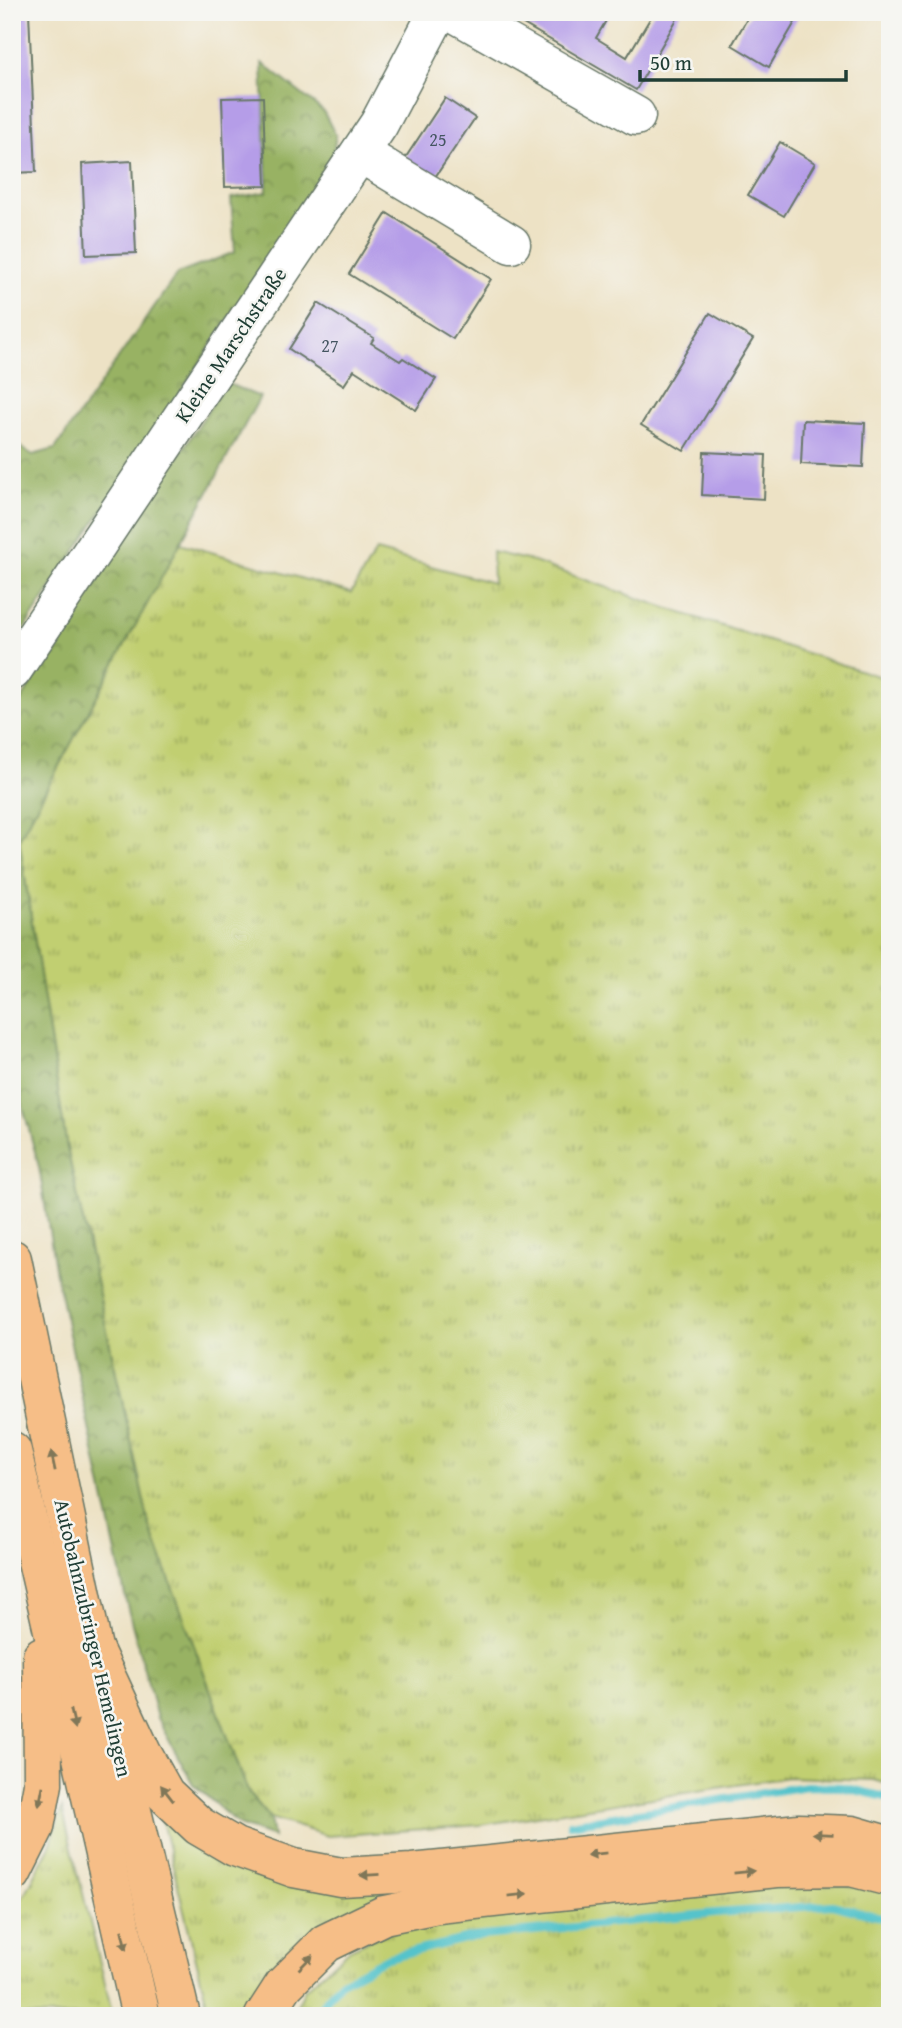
<svg xmlns="http://www.w3.org/2000/svg" width="902" height="2028" viewBox="0 0 902 2028" font-family="'Gentium Book Plus',serif">
  <style>
    .grass { fill: url(#grass-tufts); stroke: #708652; stroke-width: 2 }
    .forest { fill: url(#forest-crowns); stroke: #5c784c; stroke-width: 2 }
    .lines { fill: none; stroke-linecap: round; stroke-linejoin: round }
    .stream { stroke: #55c3cb; stroke-width: 8 }
    .building { fill: #b59de8 }
    .minor-casing { stroke: #677767; stroke-width: 41 }
    .highway-casing { stroke: #677767; stroke-width: 41 }
    .minor { stroke: #fff; stroke-width: 38 }
    .highway { stroke: #f6be87; stroke-width: 38 }
    .oneway { fill: #807759 }
    .labels { text-anchor: middle; stroke-width: 5; stroke-linejoin: round; paint-order: stroke }
    .number-label { font-size: 18px; fill: #445561 }
    .street-label { font-size: 21px; fill: #1f3d34; stroke: #f6f6f2 }
  </style>
  <defs>
    <pattern id="grass-tufts" width="24" height="20" patternUnits="userSpaceOnUse" patternTransform="scale(1.75)"><rect width="24" height="20" fill="#c1cf71"/><path d="M3 7l-1-3M5 7V3M7 7l1-3M15 17l-1-3M17 17v-4M19 17l1-3" fill="none" stroke="#9ca95e"/></pattern>
    <pattern id="forest-crowns" width="20" height="18" patternUnits="userSpaceOnUse" patternTransform="scale(1.75)"><rect width="20" height="18" fill="#98b263"/><path d="M2 6a3 3 0 1 1 6 0M12 15a3 3 0 1 1 6 0" fill="none" stroke="#7b9252"/></pattern>
  </defs>
  <rect width="100%" height="100%" fill="#f6f6f2"/>
  <filter id="ink" filterUnits="userSpaceOnUse"><feTurbulence type="fractalNoise" baseFrequency=".0143" numOctaves="2"/><feDisplacementMap in="SourceGraphic" scale="14" xChannelSelector="R" yChannelSelector="G"/><feConvolveMatrix kernelMatrix="1 2 1 2 8 2 1 2 1" color-interpolation-filters="sRGB"/></filter>
  <filter id="wash" filterUnits="userSpaceOnUse"><feTurbulence type="fractalNoise" baseFrequency=".00686" numOctaves="4" result="noise"/><feDisplacementMap in="SourceGraphic" scale="28" xChannelSelector="R" yChannelSelector="G"/><feGaussianBlur stdDeviation="1.57" result="paint"/><feColorMatrix in="noise" values="0 0 0 0 0 0 0 0 0 0 0 0 0 0 0 0 0 1.4 0 .05"/><feComposite in="paint" operator="in"/></filter>
  <g filter="url(#wash)">
    <rect width="100%" height="100%" fill="#ede2c5"/>
    <g class="grass">
      <polygon points="180,543 351,593 376,551 493,583 492,552 531,561 672,610 890,680 890,1785 874,1780 788,1777 480,1825 328,1836 270,1818 248,1792 149,1524 67,1148 19,839"/>
      <polygon points="157,1801 199,1837 416,1885 251,2016 210,2016"/>
      <polygon points="62,1808 113,2016 12,2016 12,1909 27,1891 50,1846"/>
      <polygon points="845,1885 890,1893 890,2016 292,2016 305,1989 350,1949 391,1931 453,1917 771,1886"/>
    </g>
    <g class="forest">
      <polygon points="262,63 323,111 336,136 331,164 12,647 12,442 33,455 55,449 177,274 235,252 231,198 267,192"/>
      <polygon points="226,383 260,397 19,839 67,1148 149,1524 248,1792 270,1818 273,1837 239,1825 193,1784 157,1718 128,1609 56,1274 39,1167 12,1066 12,714"/>
    </g>
    <g class="lines">
      <g class="stream">
        <polyline points="570,1824 807,1786 841,1787 890,1798"/>
        <polyline points="313,2016 340,1983 387,1958 473,1937 715,1913 832,1905 880,1917 890,1923"/>
      </g>
    </g>
    <g id="blocks">
      <g class="building">
        <polygon points="12,12 29,12 36,172 12,173"/>
        <polygon points="503,12 611,12 596,38 627,57 654,12 681,12 636,90"/>
        <polygon points="751,12 801,12 769,67 732,45"/>
        <polygon points="263,97 266,186 225,187 222,98"/>
        <polygon points="445,98 475,118 431,183 402,163"/>
        <polygon points="780,142 815,163 784,216 748,195"/>
        <polygon points="132,161 136,253 86,255 82,164"/>
        <polygon points="387,213 491,279 453,339 349,274"/>
        <polygon points="318,303 374,338 371,343 400,361 403,358 436,379 416,410 354,370 344,385 289,349"/>
        <polygon points="710,313 753,339 684,451 641,425"/>
        <polygon points="803,420 865,423 863,467 801,464"/>
        <polygon points="704,452 766,455 764,499 702,495"/>
      </g>
    </g>
  </g>
  <g filter="url(#ink)">
    <use href="#blocks" fill-opacity="0" stroke="#677767" stroke-width="2"/>
    <g class="lines">
      <defs>
        <g id="minor">
          <polyline points="453,12 636,116"/>
          <polyline points="360,153 511,244"/>
          <polyline points="12,671 379,124 438,12"/>
        </g>
        <g id="highway">
          <polyline points="12,1259 93,1648 181,2016"/>
          <polyline points="12,1451 141,2016"/>
          <polyline points="93,1648 142,1753 165,1794 199,1826 235,1847 294,1868 341,1877 412,1873 799,1833 852,1835 890,1846"/>
          <polyline points="12,1873 35,1827 43,1784 42,1656"/>
          <polyline points="264,2016 284,1985 326,1943 384,1915 438,1904 777,1868 851,1867 890,1877"/>
        </g>
      </defs>
      <use href="#minor" class="minor-casing"/>
      <use href="#highway" class="highway-casing"/>
      <use href="#minor" class="minor"/>
      <use href="#highway" class="highway"/>
    </g>
    <defs><path id="oneway-solid" d="M-6-.8H1V-3.2L6.5 0L1 3.2V.8H-6Z" transform="scale(1.75)"/></defs>
    <g class="oneway">
      <use href="#oneway-solid" transform="translate(53 1461) rotate(-102)"/>
      <use href="#oneway-solid" transform="translate(73 1719) rotate(77)"/>
      <use href="#oneway-solid" transform="translate(167 1793) rotate(-128)"/>
      <use href="#oneway-solid" transform="translate(41 1796) rotate(101)"/>
      <use href="#oneway-solid" transform="translate(823 1834) rotate(-178)"/>
      <use href="#oneway-solid" transform="translate(597 1854) rotate(174)"/>
      <use href="#oneway-solid" transform="translate(744 1872) rotate(-6)"/>
      <use href="#oneway-solid" transform="translate(370 1875) rotate(177)"/>
      <use href="#oneway-solid" transform="translate(518 1895) rotate(-6)"/>
      <use href="#oneway-solid" transform="translate(124 1940) rotate(77)"/>
      <use href="#oneway-solid" transform="translate(306 1962) rotate(-45)"/>
    </g>
  </g>
  <g class="labels">
    <g class="number-label">
      <text x="438" y="146">25</text>
      <text x="330" y="352">27</text>
    </g>
    <g class="street-label">
      <text transform="translate(231 345) rotate(-56)" y="7">Kleine Marschstraße</text>
      <text transform="translate(93 1638) rotate(77)" y="7">Autobahnzubringer Hemelingen</text>
    </g>
  </g>
  <rect width="902" height="2028" fill="none" stroke="#f6f6f2" stroke-width="42"/>
  <path d="M640 70v10h206v-10" fill="none" stroke="#1f3d34" stroke-width="3.5"/>
  <text x="650" y="70" font-size="21" fill="#1f3d34" stroke="#f6f6f2" stroke-width="5" paint-order="stroke">50 m</text>
</svg>
